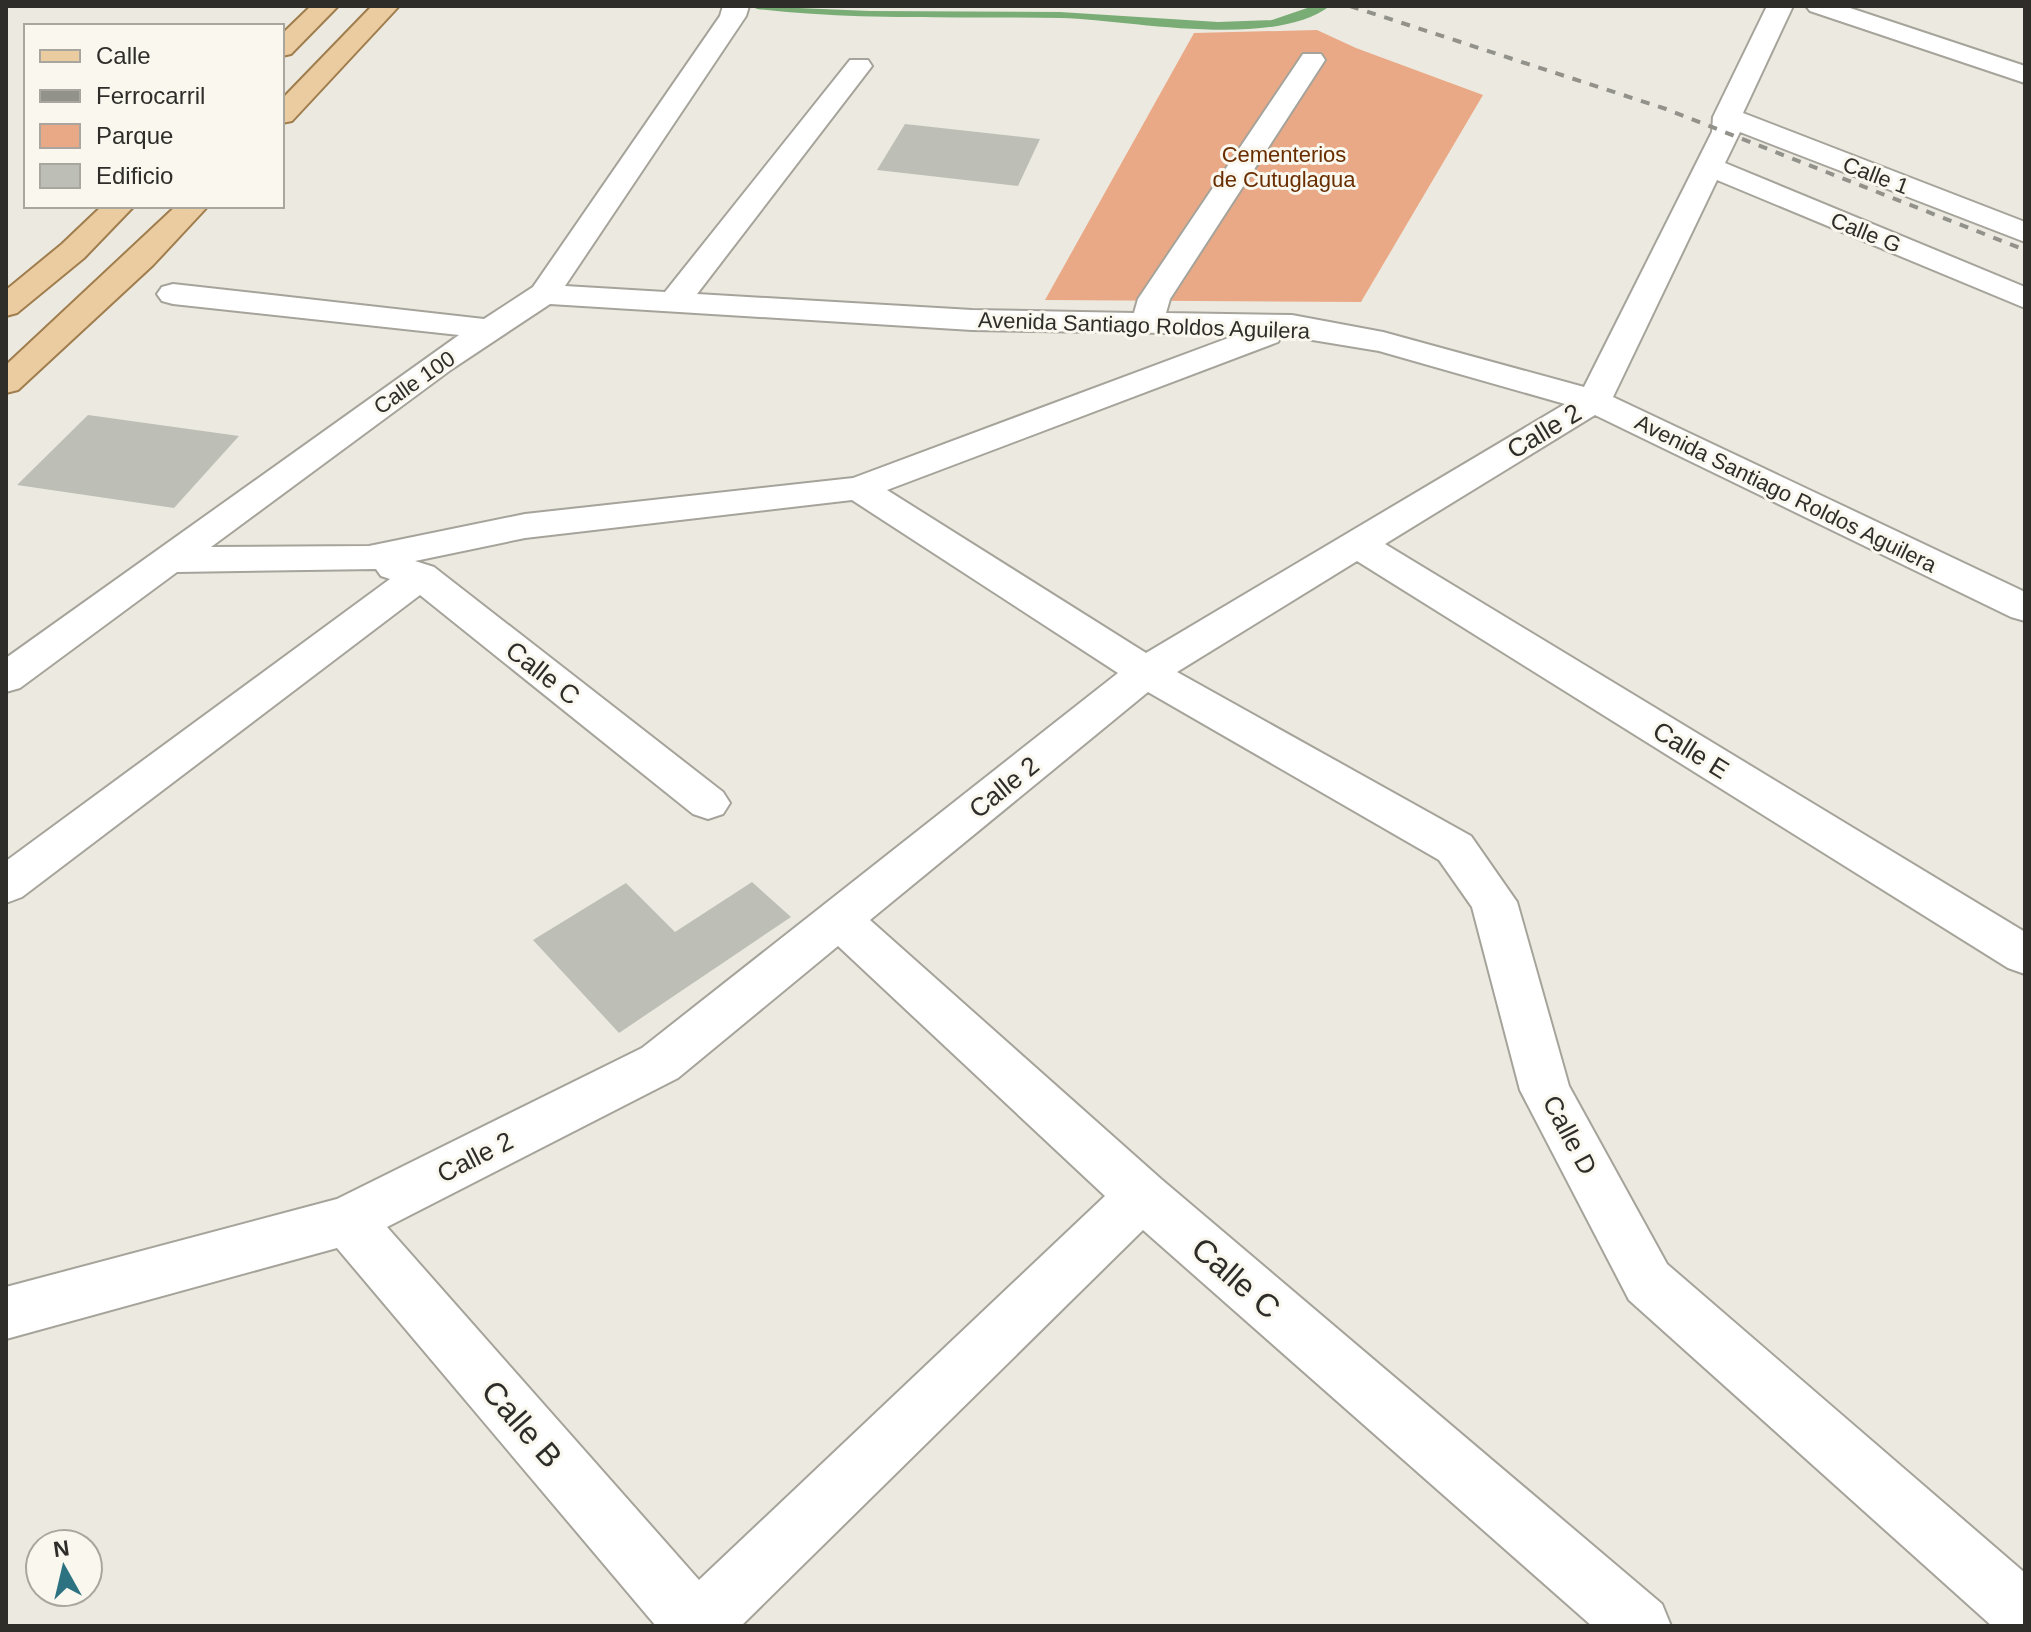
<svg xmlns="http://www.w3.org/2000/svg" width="2031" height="1632" viewBox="0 0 2031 1632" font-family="Arial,sans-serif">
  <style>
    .green { fill: #eaa986 }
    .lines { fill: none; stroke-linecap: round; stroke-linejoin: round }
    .stream { fill: #7aad76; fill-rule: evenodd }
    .building { fill: #bdbfb6 }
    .minor-casing { stroke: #a5a39a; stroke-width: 4 }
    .major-casing { stroke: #a07d4d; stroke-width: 4 }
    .minor { fill: #fff; fill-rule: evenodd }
    .major { fill: #ebcba0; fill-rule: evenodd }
    .rail { stroke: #92918a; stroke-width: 4; stroke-dasharray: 9 9; stroke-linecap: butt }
    .labels { text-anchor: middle; stroke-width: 6; stroke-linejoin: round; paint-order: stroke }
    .far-park-label { font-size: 22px; fill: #692d00; stroke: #f9f7ee }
    .far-street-label { font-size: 22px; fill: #2e2d29; stroke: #f9f7ee }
    .street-label { font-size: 26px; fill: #2e2d29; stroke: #f9f7ee }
    .near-street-label { font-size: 32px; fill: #2e2d29; stroke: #f9f7ee }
  </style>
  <rect width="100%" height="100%" fill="#eceae0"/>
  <polygon class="green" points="1317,30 1356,48 1483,95 1361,302 1045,300 1194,33"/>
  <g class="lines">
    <path class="stream" d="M751 6 870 11 1060 12 1218 22 1272 20 1313 6H1330C1271 50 1131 20 1061 18 959 16 858 21 757 9Z"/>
  </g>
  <g class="building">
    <polygon points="905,124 1040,139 1018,186 877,170"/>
    <polygon points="88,415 239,436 174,508 17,485"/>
    <polygon points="752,882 791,917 619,1033 533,940 626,883 675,932"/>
  </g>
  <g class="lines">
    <defs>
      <g id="minor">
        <path d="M723 6H749L746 16 565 286 665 292 850 60H868L872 66 697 294 972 310 1134 313 1138 299 1299 60 1303 54H1321L1325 60 1170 299 1166 313 1292 315 1383 332 1584 387 1712 132 1713 117 1767 6H1793L1743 113 2025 222V242L1740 132 1725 163 2025 287V308L1717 180 1613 397 2025 592V621L2011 617 1595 415 1385 544 2025 932V974L2008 968 1357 561 1177 672 1471 836 1517 902 1569 1086 1667 1264 2025 1573V1626H1992L1629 1300 1520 1090 1472 907 1439 860 1148 692 870 920 1161 1179 1662 1604 1671 1626H1592L1143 1230 741 1626H656L337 1248 6 1339V1287L337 1199 642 1048 1118 673 852 500 525 538 415 561 434 567 723 792 730 803 723 814 708 819 693 814 420 595 22 897 6 903V861L390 579 381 576 376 569 177 572 20 688 6 692V658L459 335 173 304 162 301 157 294 162 287 173 284 484 319 533 287 720 16ZM550 304 972 330 1239 334 853 478 525 514 369 546 211 547 452 369ZM1282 335 1379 351 1565 404 1146 653 887 490 1278 342ZM838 946 1105 1196 699 1580 387 1227 678 1078Z"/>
        <polygon points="1806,6 1844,6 2025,66 2025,83 1810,11"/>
      </g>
      <g id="major">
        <polygon points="311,6 338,6 291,54 282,56 282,34"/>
        <polygon points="372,6 399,6 292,121 282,123 282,99"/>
        <polygon points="102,206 134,206 84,258 17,313 6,316 6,290 62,244"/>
        <polygon points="176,206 208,206 153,265 18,390 6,393 6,365"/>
      </g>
    </defs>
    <use href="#minor" class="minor-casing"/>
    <use href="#major" class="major-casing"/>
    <use href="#minor" class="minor"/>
    <use href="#major" class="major"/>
    <polyline class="rail" points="1350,6 1666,109 2025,250"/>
  </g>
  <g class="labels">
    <g class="far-park-label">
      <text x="1284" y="162">Cementerios<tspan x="1284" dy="25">de Cutuglagua</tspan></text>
    </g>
    <g class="far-street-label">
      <text transform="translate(1876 175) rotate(21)" y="8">Calle 1</text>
      <text transform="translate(1866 232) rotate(22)" y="8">Calle G</text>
      <text transform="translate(1144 325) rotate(2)" y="8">Avenida Santiago Roldos Aguilera</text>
      <text transform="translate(414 382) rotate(-35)" y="8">Calle 100</text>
      <text transform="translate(1786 493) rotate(26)" y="8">Avenida Santiago Roldos Aguilera</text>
    </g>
    <g class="street-label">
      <text transform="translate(1544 431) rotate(-31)" y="9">Calle 2</text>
      <text transform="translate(543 673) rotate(38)" y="9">Calle C</text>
      <text transform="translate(1691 750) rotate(32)" y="9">Calle E</text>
      <text transform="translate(1004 787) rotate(-39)" y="9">Calle 2</text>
      <text transform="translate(1570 1135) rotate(62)" y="9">Calle D</text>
      <text transform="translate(475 1157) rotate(-27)" y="9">Calle 2</text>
    </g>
    <g class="near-street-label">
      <text transform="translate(1236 1278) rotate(41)" y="11">Calle C</text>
      <text transform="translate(522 1424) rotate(49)" y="11">Calle B</text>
    </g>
  </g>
  <rect width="2031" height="1632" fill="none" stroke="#2e2d29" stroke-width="16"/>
  <rect x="24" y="24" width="260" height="184" fill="#f9f7ee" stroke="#a8a69f" stroke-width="2"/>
  <rect x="40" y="50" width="40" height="12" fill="#ebcba0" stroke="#a8a69f" stroke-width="2"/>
  <text x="96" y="64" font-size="24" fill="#2e2d29">Calle</text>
  <rect x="40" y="90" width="40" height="12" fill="#92918a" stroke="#a8a69f" stroke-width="2"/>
  <text x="96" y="104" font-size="24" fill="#2e2d29">Ferrocarril</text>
  <rect x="40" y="124" width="40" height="24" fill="#eaa986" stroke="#a8a69f" stroke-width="2"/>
  <text x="96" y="144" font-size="24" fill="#2e2d29">Parque</text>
  <rect x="40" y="164" width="40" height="24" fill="#bdbfb6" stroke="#a8a69f" stroke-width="2"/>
  <text x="96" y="184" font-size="24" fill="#2e2d29">Edificio</text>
  <g transform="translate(64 1568) rotate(352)"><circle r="38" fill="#f9f7ee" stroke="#a8a69f" stroke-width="2"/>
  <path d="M0-6L14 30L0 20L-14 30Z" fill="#2c7280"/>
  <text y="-12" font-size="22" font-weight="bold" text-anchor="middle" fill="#2e2d29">N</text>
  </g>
</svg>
